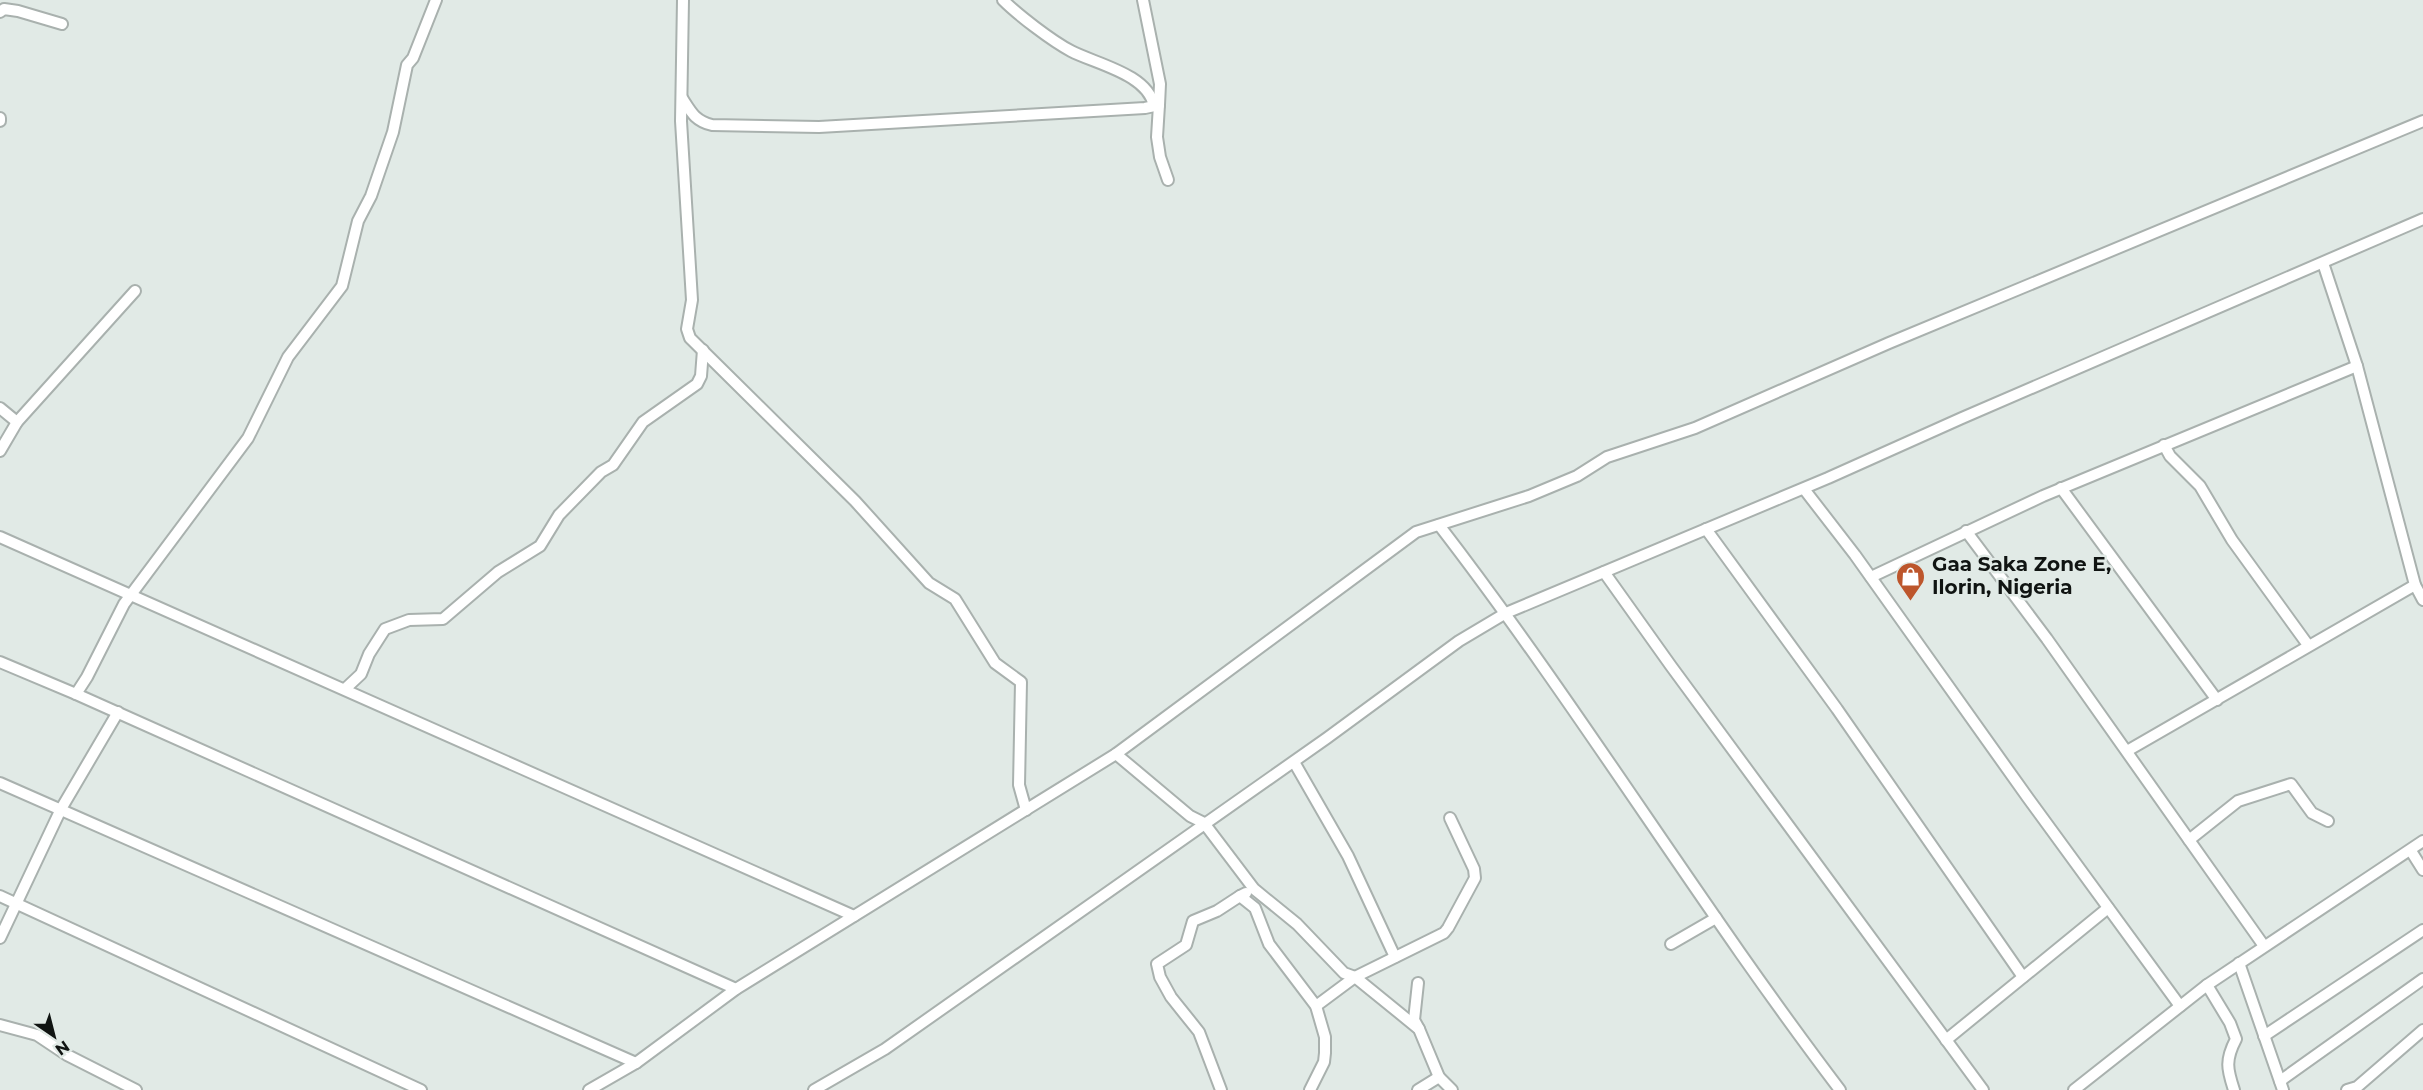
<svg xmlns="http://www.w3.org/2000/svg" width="2423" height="1090" viewBox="0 0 2423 1090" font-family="Montserrat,sans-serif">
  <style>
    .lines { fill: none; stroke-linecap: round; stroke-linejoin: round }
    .minor-casing { stroke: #a9b1ae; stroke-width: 14 }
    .minor { stroke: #fff; stroke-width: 10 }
    .labels { text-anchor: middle; stroke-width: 5; stroke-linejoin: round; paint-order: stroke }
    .poi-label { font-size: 20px; font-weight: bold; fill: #101412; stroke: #e1eae6; text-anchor: start }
  </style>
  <rect width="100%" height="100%" fill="#e1eae6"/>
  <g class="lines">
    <defs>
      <g id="minor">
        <polyline points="436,0 413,58 407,65 393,132 371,196 358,221 342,286 288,357 248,438 124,604 87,677 76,694 736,989"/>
        <polyline points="683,0 681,121 692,300 687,329 690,338 855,501 929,583 955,599 995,663 1021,682 1019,785 1026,810"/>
        <path d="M1003 0C1018 15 1052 41 1071 51 1096 64 1148 74 1154 106"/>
        <polyline points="0,12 4,9 18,11 62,24"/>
        <path d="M682 98C691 112 695 121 712 125L819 127 1145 108 1159 105 1160 84 1143 0"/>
        <polyline points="1159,105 1157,137 1160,157 1168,180"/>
        <polyline points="0,118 0,121"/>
        <polyline points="0,408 17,422"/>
        <polyline points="2164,445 2170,456 2200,486 2232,540 2308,645"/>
        <polyline points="0,451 17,422 135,291"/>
        <polyline points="2061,488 2217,700"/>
        <polyline points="1804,489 1855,555 2028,798 2180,1006"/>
        <path d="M1439 525C1580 708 1700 906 1840 1090"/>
        <polyline points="1706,529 1837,709 2023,977"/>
        <polyline points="1966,531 2047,639 2264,946"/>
        <polyline points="0,537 854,916"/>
        <polyline points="1604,572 1671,666 1983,1090"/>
        <polyline points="1871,577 2043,496 2357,366 2323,263"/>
        <polyline points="2415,585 2423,600"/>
        <polyline points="0,662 76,694"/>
        <polyline points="345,689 361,674 369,654 385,629 409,620 443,619 498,572 540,546 559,515 601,472 613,465 643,422 697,384 701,376 703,350"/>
        <polyline points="2127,751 2415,585 2357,366"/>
        <polyline points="1116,754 1190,816 1204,823 1254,889 1297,924 1344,973 1355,977 1419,1029 1439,1077 1452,1090"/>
        <polyline points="1294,762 1348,856 1395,957"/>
        <polyline points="0,783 636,1063"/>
        <polyline points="2189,840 2238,801 2291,784 2312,813 2328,821"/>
        <polyline points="2411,851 2423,870"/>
        <polyline points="1246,893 1240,896 1255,908 1269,944 1316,1006 1325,1037 1325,1053 1324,1062 1310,1090"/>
        <polyline points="0,896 421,1090"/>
        <polyline points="0,938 61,809 118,712"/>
        <polyline points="1671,944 1716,918"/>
        <polyline points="2239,963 2283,1090"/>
        <polyline points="1418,983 1414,1020 1419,1029"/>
        <path d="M2207 985 2230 1023 2236 1039C2225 1060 2227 1069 2234 1090"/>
        <polyline points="1316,1006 1355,977 1444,933 1448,928 1475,878 1474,869 1450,818"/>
        <polyline points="0,1025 37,1035 67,1055 136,1090"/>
        <polyline points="2264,1036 2423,930"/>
        <polyline points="1946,1040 2108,908"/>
        <polyline points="2280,1081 2423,979"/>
        <polyline points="589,1090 636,1063 736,989 1116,754 1416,532 1529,496 1577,476 1607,457 1695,428 1889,343 2423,121"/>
        <polyline points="814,1090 885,1049 1327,738 1459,641 1506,613 1828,478 1962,418 2423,219"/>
        <polyline points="1221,1090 1199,1032 1171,997 1160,977 1157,964 1186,945 1193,921 1217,911 1240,896"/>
        <polyline points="1418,1090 1439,1077"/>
        <polyline points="2074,1090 2207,985 2423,841"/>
        <polyline points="2347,1090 2357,1087 2423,1030"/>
      </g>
    </defs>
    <use href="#minor" class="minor-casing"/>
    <use href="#minor" class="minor"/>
  </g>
  <defs>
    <symbol id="shop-pin" viewBox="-11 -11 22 30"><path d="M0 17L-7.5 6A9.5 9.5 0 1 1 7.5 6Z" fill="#bd562c" stroke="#e1eae6"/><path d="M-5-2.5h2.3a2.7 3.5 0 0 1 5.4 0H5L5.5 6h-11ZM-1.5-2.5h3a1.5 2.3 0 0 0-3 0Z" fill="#fff"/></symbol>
  </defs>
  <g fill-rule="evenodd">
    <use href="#shop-pin" x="1894" y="560" width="33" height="45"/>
  </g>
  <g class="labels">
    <g class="poi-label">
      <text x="1932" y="571">Gaa Saka Zone E,<tspan x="1932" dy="23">Ilorin, Nigeria</tspan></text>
    </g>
  </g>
  <g transform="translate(54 1036) rotate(145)" stroke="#e1eae6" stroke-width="4.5" paint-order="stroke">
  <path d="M0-4.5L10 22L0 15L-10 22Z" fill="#101412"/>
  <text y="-9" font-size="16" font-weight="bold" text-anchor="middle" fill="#101412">N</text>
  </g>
</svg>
